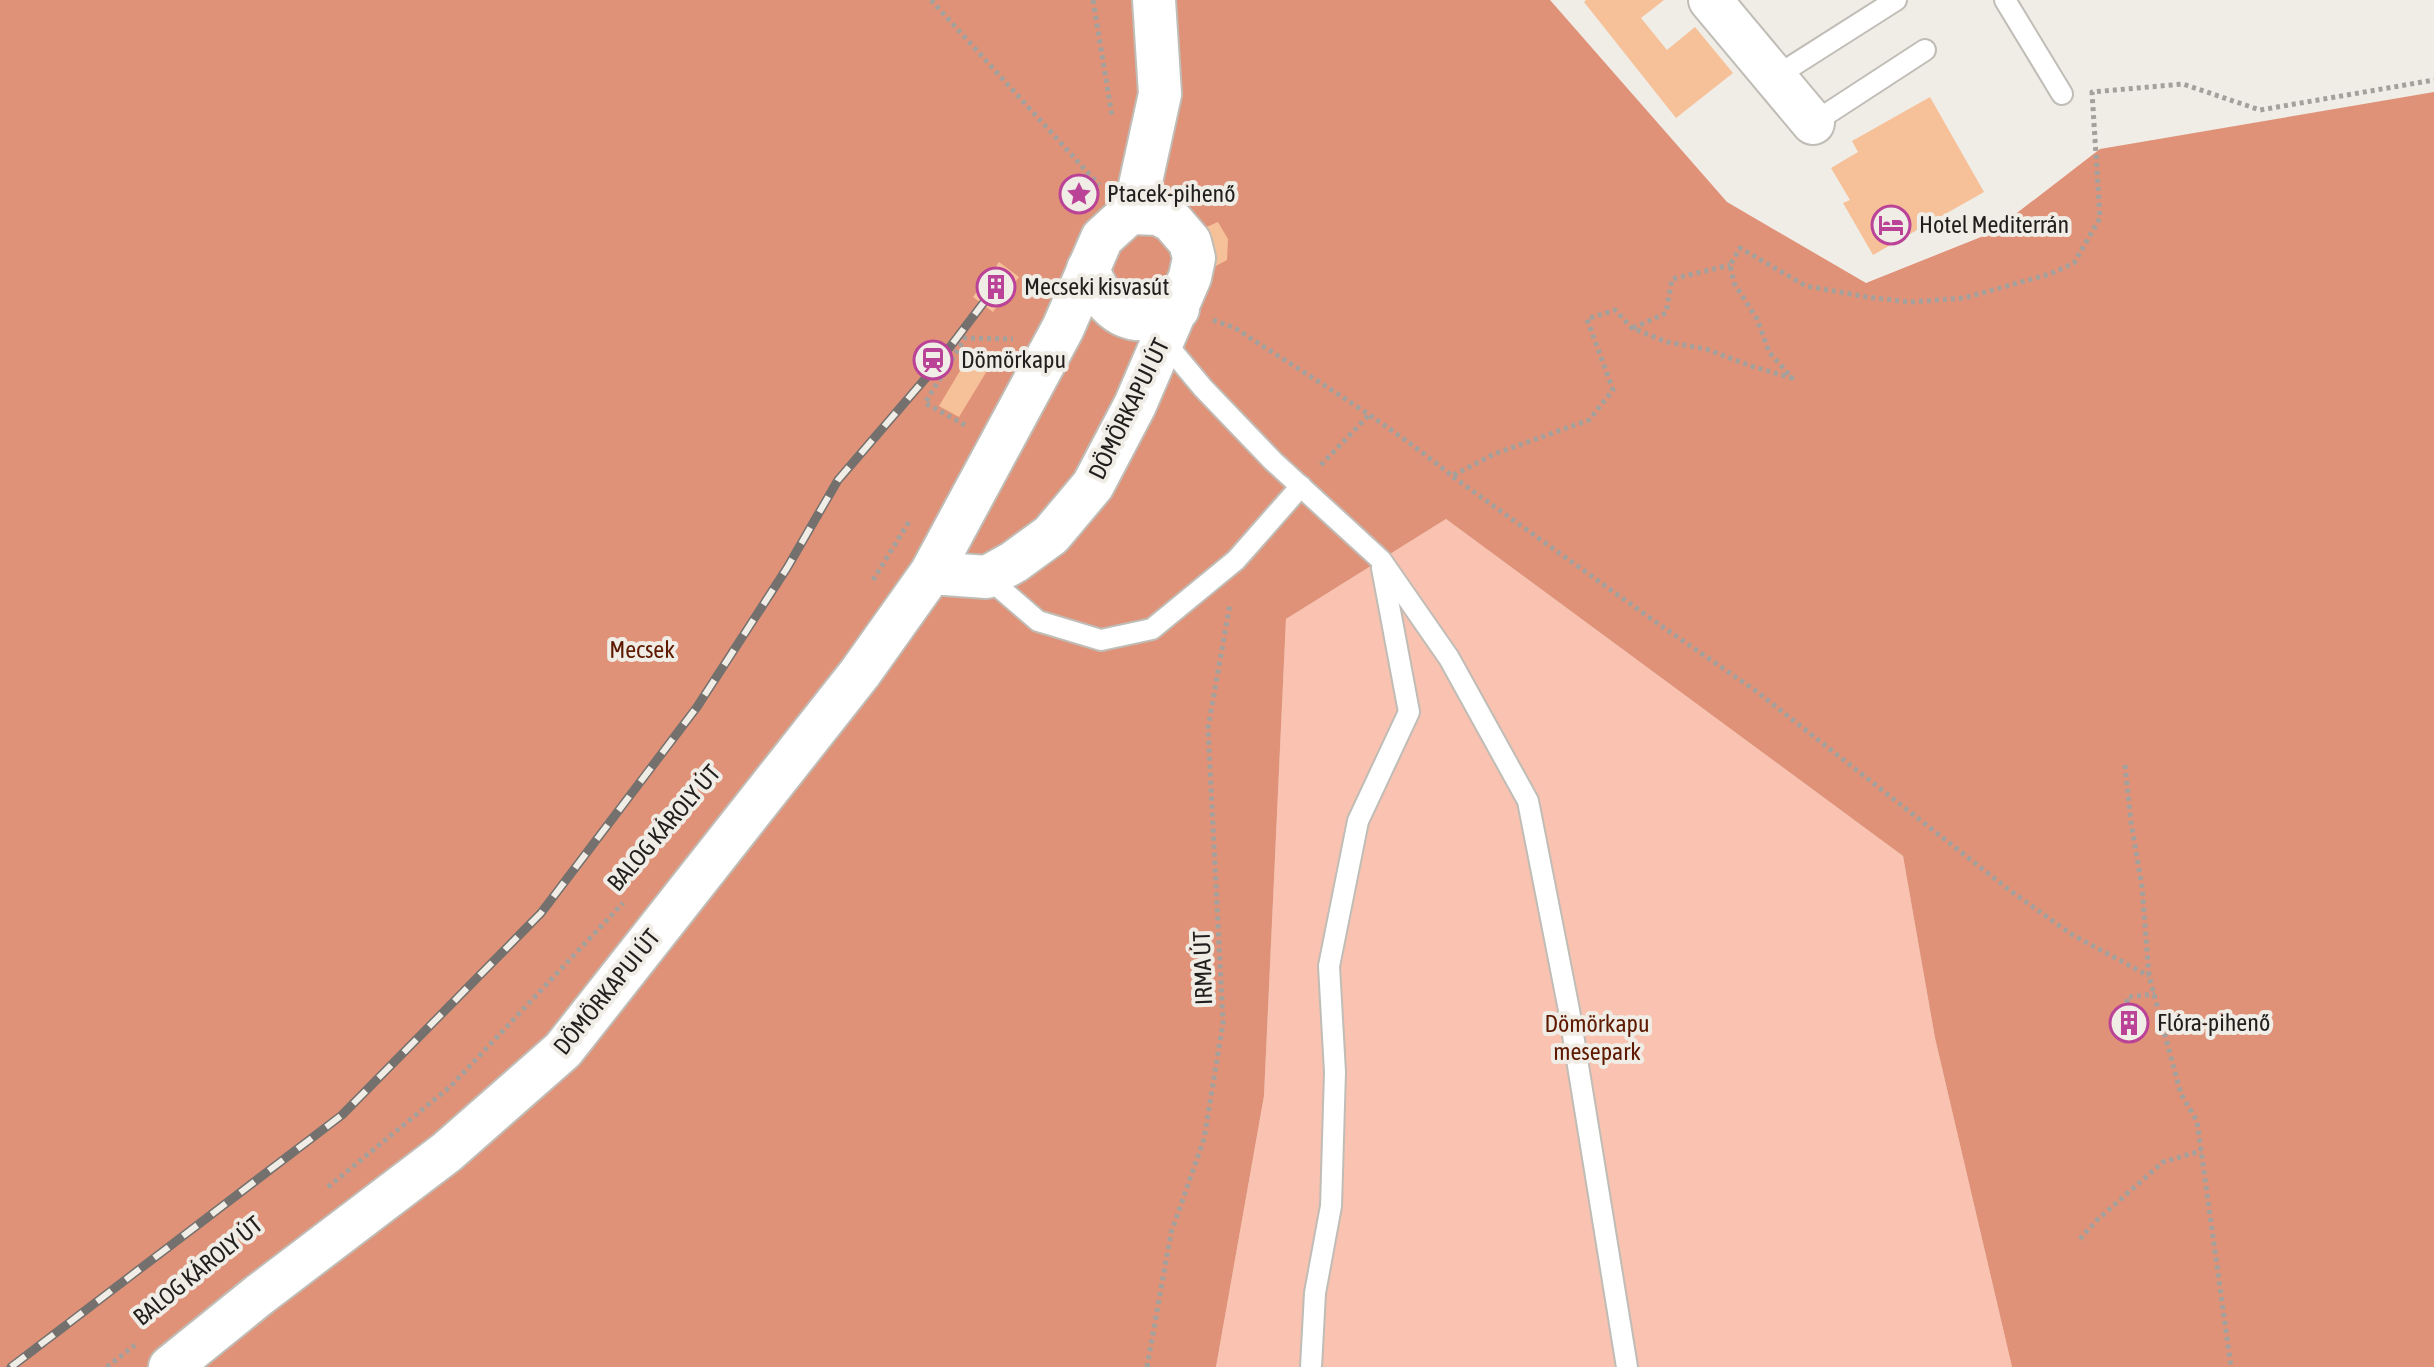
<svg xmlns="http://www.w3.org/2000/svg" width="2434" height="1367" viewBox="0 0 2434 1367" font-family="'Asap Condensed',sans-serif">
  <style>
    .green { fill: #fac2b0 }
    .forest { fill: #df9278 }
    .building { fill: #f6c199 }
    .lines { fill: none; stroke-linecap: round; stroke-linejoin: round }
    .lane-casing { stroke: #c0bcb6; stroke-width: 24 }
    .street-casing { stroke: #c0bcb6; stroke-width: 46 }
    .path { stroke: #a4a19d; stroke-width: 5; stroke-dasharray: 4 4; stroke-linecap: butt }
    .lane { stroke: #fff; stroke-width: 20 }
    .street { stroke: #fff; stroke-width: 42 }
    .rail-casing { stroke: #73706d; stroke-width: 9 }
    .rail { stroke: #f0ece6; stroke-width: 6; stroke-dasharray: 18; stroke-linecap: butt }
    .labels { text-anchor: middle; stroke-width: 8; stroke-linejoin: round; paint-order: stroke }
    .poi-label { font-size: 24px; fill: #201f1d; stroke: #f0ece6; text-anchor: start }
    .street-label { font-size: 24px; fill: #201f1d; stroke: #f0ece6 }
    .park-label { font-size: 24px; fill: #5e1a00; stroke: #f0ece6 }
  </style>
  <rect width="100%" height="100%" fill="#f0ece6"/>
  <polygon class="green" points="1446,519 1903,856 1935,1038 2012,1367 1216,1367 1264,1096 1286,619"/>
  <polygon class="forest" points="0,0 1550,0 1727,202 1866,283 1991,233 2100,149 2434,92 2434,1367 2012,1367 1935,1038 1903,856 1446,519 1286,619 1264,1096 1216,1367 0,1367"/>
  <g class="building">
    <polygon points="1586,0 1664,0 1641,18 1667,50 1695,27 1733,73 1676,118 1584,2"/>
    <polygon points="1930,97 1984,192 1873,255 1843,203 1850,200 1831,168 1858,152 1852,141"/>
    <polygon points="1218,222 1228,239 1227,260 1210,269 1213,244 1204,228"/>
    <polygon points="999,262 1019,277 993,312 973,297"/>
    <polygon points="973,349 993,361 959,417 939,406"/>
    <circle cx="2129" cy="1023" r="12"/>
  </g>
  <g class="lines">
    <defs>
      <g id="lane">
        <polyline points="2005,0 2062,94"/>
        <polyline points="1775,77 1896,0"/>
        <polyline points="1813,123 1925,50"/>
        <polyline points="1163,340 1203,388 1273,461 1381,560 1449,658 1528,801 1569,1010 1627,1367"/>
        <polyline points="987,577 1038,621 1101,640 1152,629 1236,560 1301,486"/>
        <polyline points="1311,1367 1315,1293 1331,1206 1335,1072 1329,966 1358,821 1409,712 1382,568"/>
      </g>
      <g id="street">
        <polyline points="1710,0 1813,123"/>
        <polyline points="1134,213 1160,94 1154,0"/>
        <path d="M1088 269C1105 313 1132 333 1178 309"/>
        <polyline points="170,1367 259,1295 447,1152 563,1050 860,673 931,573 1063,328 1102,238 1125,217 1134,213 1158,214 1172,221 1190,242 1194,258 1190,277 1135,405 1093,485 1051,535 1014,562 987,577 931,573"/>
      </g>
    </defs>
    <use href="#lane" class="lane-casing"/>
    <use href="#street" class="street-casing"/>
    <g class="path">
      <polyline points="931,0 1099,185"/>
      <polyline points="1093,0 1112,116"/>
      <path d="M1213 320 1235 328C1308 376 1384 420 1452 476L1494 454 1589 420 1613 390 1587 319 1615 310 1632 328 1667 342 1706 349 1751 366 1792 378 1769 352 1757 319 1734 283 1730 265 1740 248 1806 286 1867 297 1910 302 1964 298 2050 274 2074 263 2100 218 2092 92 2183 84 2260 110 2434 80"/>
      <polyline points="1633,328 1666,313 1672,279 1730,265"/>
      <polyline points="965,425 925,403 965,338 1013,339"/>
      <polyline points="1321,465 1370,414"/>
      <polyline points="1453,477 1660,625 1756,691 2008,889 2071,934 2149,976"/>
      <polyline points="873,580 910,520"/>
      <polyline points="2125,765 2131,822 2142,887 2149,976 2181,1094 2197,1121 2231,1367"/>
      <polyline points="2127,1011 2127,997 2155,994"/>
      <polyline points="328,1187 451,1086 623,903"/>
      <polyline points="2080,1239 2096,1221 2163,1162 2201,1151"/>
      <polyline points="107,1367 135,1345"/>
      <polyline points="1147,1367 1171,1233 1204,1139 1223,1023 1208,728 1230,604"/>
    </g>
    <use href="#lane" class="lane"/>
    <use href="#street" class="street"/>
    <defs>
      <polyline id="rail" points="11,1367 342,1115 541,913 697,707 787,568 838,480 931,372 1000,281"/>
    </defs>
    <use href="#rail" class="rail-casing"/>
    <use href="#rail" class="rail"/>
  </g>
  <defs>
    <symbol id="sight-ring" viewBox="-11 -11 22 22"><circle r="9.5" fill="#f0ece6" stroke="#ba4297" stroke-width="1.5"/><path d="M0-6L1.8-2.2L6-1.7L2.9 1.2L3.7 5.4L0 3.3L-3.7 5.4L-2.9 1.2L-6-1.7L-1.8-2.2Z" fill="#ba4297"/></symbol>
    <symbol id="hotel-ring" viewBox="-11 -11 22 22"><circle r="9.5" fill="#f0ece6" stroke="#ba4297" stroke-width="1.5"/><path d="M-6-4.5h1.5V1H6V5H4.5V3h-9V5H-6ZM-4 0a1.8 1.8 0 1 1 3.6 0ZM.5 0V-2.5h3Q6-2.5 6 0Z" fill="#ba4297"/></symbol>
    <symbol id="building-ring" viewBox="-11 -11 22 22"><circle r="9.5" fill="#f0ece6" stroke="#ba4297" stroke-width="1.5"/><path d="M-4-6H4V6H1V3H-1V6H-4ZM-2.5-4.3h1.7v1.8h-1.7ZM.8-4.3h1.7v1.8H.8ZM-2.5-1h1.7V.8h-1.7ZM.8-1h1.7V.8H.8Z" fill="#ba4297"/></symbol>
    <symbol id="station-ring" viewBox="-11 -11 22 22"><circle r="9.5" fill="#f0ece6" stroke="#ba4297" stroke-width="1.5"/><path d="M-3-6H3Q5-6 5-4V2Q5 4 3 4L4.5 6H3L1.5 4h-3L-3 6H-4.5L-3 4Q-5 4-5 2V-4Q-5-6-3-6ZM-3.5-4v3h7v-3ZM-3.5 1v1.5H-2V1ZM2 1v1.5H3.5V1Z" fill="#ba4297"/></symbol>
  </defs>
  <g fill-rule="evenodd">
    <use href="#sight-ring" x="1057" y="172" width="44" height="44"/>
    <use href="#hotel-ring" x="1869" y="203" width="44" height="44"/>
    <use href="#building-ring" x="974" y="265" width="44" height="44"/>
    <use href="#station-ring" x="911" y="338" width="44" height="44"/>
    <use href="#building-ring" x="2107" y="1001" width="44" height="44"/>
  </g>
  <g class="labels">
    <g class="poi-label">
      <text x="1107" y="202">Ptacek-pihenő</text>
      <text x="1919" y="233">Hotel Mediterrán</text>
      <text x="1024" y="295">Mecseki kisvasút</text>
      <text x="961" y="368">Dömörkapu</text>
      <text x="2157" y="1031">Flóra-pihenő</text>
    </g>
    <g class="street-label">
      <text transform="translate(1129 409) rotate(-64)" y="8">DÖMÖRKAPUI ÚT</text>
      <text transform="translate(664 828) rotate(-49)" y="8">BALOG KÁROLY ÚT</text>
      <text transform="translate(1203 968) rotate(-92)" y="8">IRMA ÚT</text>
      <text transform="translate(607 992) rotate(-51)" y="8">DÖMÖRKAPUI ÚT</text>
      <text transform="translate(198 1271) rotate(-39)" y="8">BALOG KÁROLY ÚT</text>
    </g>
    <g class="park-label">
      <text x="642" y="658">Mecsek</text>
      <text x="1597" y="1032">Dömörkapu<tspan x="1597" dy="28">mesepark</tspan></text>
    </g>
  </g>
</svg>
